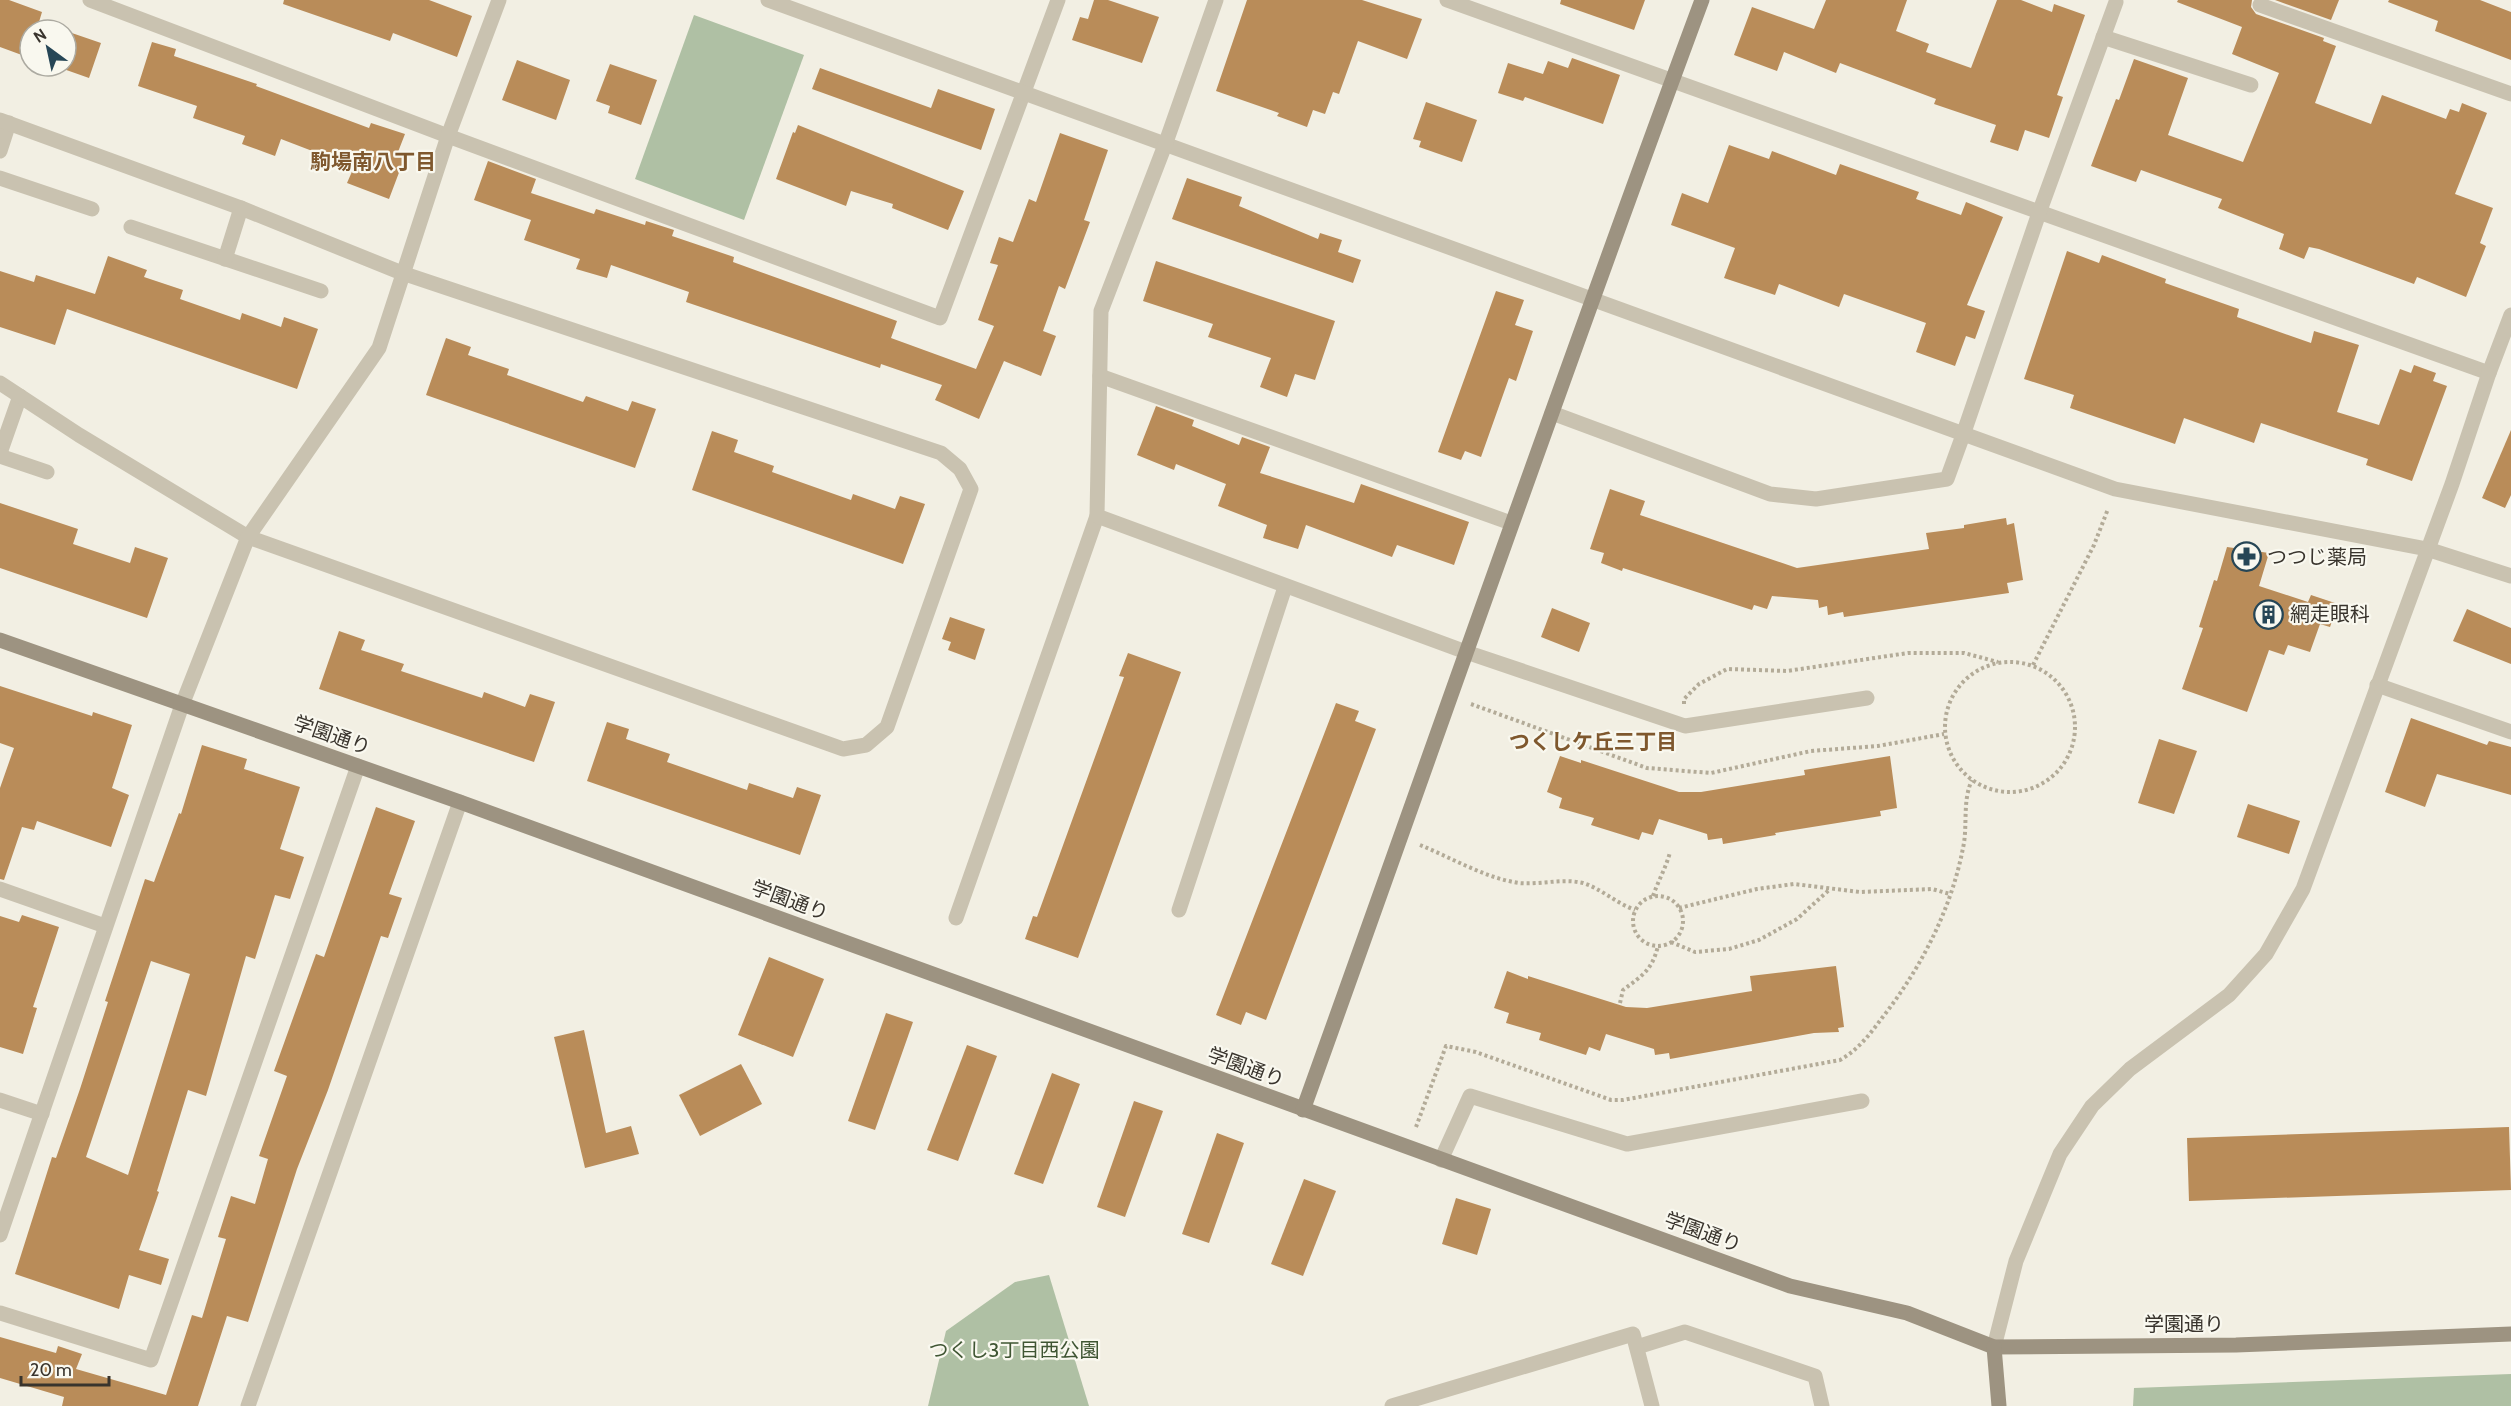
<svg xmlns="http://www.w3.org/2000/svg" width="2511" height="1406" viewBox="0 0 2511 1406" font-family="Cabin,'Noto Sans JP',sans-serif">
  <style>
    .green { fill: #afc0a4 }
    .building { fill: #b98c59; fill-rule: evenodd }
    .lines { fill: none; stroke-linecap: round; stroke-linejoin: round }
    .path { stroke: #b3ab98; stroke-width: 4; stroke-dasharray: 3 3; stroke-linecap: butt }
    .lane { stroke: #c9c2b0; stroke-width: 15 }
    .street { stroke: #c9c2b0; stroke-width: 15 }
    .secondary { stroke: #9d9381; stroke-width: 15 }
    .labels { text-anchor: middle; stroke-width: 4.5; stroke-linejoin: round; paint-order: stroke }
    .poi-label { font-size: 20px; fill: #39342d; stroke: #f9f8ef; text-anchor: start }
    .street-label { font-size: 20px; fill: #39342d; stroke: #f9f8ef }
    .park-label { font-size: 20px; fill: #3f5533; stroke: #f9f8ef }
    .neighbourhood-label { font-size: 21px; font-weight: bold; fill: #7f582e; stroke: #f9f8ef }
  </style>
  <rect width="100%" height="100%" fill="#f2efe3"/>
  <g class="green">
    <polygon points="694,15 804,55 744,220 635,179"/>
    <polygon points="1049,1275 1089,1406 928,1406 946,1331 1015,1282"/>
    <polygon points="2511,1374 2511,1406 2133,1406 2134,1388"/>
  </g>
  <g class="building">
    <polygon points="0,0 9,0 42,12 39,22 63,30 30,30 30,58 0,47"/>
    <polygon points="284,0 429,0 472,16 457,57 393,33 390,41 283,4"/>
    <polygon points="1094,0 1108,0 1159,17 1142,63 1072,40 1080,17 1088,19"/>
    <polygon points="1247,0 1362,0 1422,19 1407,59 1358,41 1339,94 1333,92 1325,114 1313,110 1307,127 1277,116 1279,113 1216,91"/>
    <polygon points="1561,0 1645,0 1634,30 1560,4"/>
    <polygon points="1826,0 1907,0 1896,31 1929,44 1926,52 1971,68 1997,0 2021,0 2052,12 2054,4 2085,15 2057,95 2063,97 2049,138 2025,130 2018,151 1990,142 1996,125 1934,104 1936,99 1840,63 1836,73 1784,52 1777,71 1734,55 1752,7 1814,29"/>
    <polygon points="2178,0 2252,0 2251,7 2256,14 2324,38 2323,41 2336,46 2315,103 2371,124 2382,95 2446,119 2450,109 2459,112 2462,103 2487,113 2455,194 2493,208 2480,243 2486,246 2466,297 2417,277 2414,284 2319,249 2309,247 2304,259 2279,249 2284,234 2218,208 2222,199 2141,170 2136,182 2091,166 2116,99 2119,100 2134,59 2188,78 2168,135 2243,162 2279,73 2232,54 2242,27 2177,2"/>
    <polygon points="2275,0 2339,0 2331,20"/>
    <polygon points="2389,0 2480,0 2511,12 2511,60 2435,31 2438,21 2388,2"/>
    <polygon points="66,31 101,43 89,78 55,66 66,66"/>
    <polygon points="152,42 176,49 174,56 257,84 256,86 369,128 371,123 405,134 398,152 406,154 389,199 347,183 354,167 281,139 275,156 242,144 245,136 193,118 197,106 138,86"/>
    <polygon points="1572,58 1620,75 1603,124 1525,97 1523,101 1498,93 1508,63 1543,74 1548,61 1568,68"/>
    <polygon points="517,60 570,80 556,120 502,100"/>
    <polygon points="610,64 657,80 641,125 608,113 610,106 596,101"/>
    <polygon points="820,68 931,108 938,89 995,109 981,150 812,89"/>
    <polygon points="1426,102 1477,120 1462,162 1419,147 1421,141 1413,139"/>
    <polygon points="798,125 964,191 948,230 892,208 893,204 851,191 846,206 776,179 793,132 795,133"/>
    <polygon points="1060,133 1108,150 1084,220 1090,222 1065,289 1059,286 1043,331 1056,336 1041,376 1004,361 979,419 935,400 942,385 881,364 880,368 686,302 689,292 611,265 607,278 576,269 580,259 524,240 531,220 474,200 488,161 536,179 531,193 594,214 596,209 645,225 646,221 674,230 672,236 734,257 733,262 897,321 891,338 976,369 994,326 978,320 998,265 990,263 999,237 1013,242 1029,199 1036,202"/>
    <polygon points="1729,145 1769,159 1772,151 1836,175 1840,164 1919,192 1916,199 1961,215 1966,202 2003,217 1967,305 1985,311 1975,339 1966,336 1955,366 1916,352 1926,323 1844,294 1839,307 1779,284 1775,295 1724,278 1735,248 1671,225 1682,193 1708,203"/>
    <polygon points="1187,178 1242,197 1239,206 1318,239 1320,233 1342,240 1338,252 1361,260 1353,283 1172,219"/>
    <polygon points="2067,251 2099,263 2102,255 2166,279 2165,283 2239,309 2237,317 2311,343 2314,331 2359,345 2337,412 2379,425 2400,369 2411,373 2414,365 2436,373 2433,381 2447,386 2412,481 2366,465 2368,459 2261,423 2254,443 2184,418 2175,444 2070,408 2074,395 2024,379"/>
    <polygon points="108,256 147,270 144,277 183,290 180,299 240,320 242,313 281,327 284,317 318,329 297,389 67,309 55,345 0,327 0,271 34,282 36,275 95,294"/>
    <polygon points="1156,261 1335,321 1315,380 1295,374 1287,397 1260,387 1271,358 1208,337 1213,324 1143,301"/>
    <polygon points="1496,291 1524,300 1515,325 1533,331 1516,381 1509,378 1481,457 1465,451 1461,460 1438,452"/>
    <polygon points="446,338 471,347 468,355 509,369 507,375 583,402 586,396 628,411 632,401 656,409 635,468 426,395"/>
    <polygon points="1156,406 1194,420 1192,426 1239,445 1242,437 1270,447 1260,473 1354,503 1361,484 1469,522 1454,565 1397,545 1392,557 1306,525 1298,549 1263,538 1267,525 1218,506 1226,484 1176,464 1174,470 1137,455"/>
    <polygon points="2511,430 2511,495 2505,508 2482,498"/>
    <polygon points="712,431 738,440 734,452 774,466 772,472 851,500 853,494 895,509 900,496 925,504 903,564 692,490"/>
    <polygon points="1610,489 1645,501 1640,515 1797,568 1929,549 1926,533 1964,528 1964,525 2006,518 2007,525 2014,523 2023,580 2007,583 2009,593 1844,617 1843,612 1828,615 1827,606 1819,608 1818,600 1772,596 1767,609 1754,605 1752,610 1623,568 1622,571 1601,563 1604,553 1590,549"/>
    <polygon points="0,503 78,529 73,544 130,563 135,547 168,558 147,618 0,568"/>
    <polygon points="2227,547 2269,553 2259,586 2308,602 2311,595 2338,604 2330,627 2320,624 2310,652 2288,645 2284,655 2269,650 2247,712 2182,689 2203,628 2199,627 2214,580 2217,581"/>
    <polygon points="1552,608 1590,623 1579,652 1541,637"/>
    <polygon points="2467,609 2511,628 2511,664 2453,641"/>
    <polygon points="950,617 985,629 975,660 948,650 951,642 942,639"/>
    <polygon points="339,631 365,640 361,650 404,664 401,671 482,698 484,692 525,707 530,694 555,702 534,762 319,689"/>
    <polygon points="1128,653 1181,672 1078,958 1025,939 1033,916 1037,917 1124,677 1119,676"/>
    <polygon points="0,686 92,716 93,712 132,725 112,788 129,795 111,847 37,821 34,830 22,827 4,880 0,879 0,788 14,748 0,743"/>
    <polygon points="1336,703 1359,711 1355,721 1376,729 1266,1020 1246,1012 1241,1025 1216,1015"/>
    <polygon points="2411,718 2487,745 2489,741 2511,747 2511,795 2437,774 2425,807 2385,792"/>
    <polygon points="607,722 629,729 626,739 670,754 667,762 747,790 749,783 793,798 797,787 821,795 800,855 587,781"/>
    <polygon points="2159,739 2197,751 2174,814 2138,803"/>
    <path d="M202 745 247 759 244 769 300 787 280 849 304 857 290 899 275 895 255 959 246 956 206 1096 188 1090 157 1191 159 1192 139 1250 169 1259 161 1285 129 1275 119 1309 15 1274 52 1157 56 1158 80 1089 108 1002 105 1001 145 879 154 882 179 813 181 814ZM151 961 190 974 128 1175 86 1157Z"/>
    <polygon points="1560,756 1581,763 1581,760 1679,792 1701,792 1805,775 1804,770 1890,756 1897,808 1880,811 1881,816 1775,833 1776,835 1723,844 1722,838 1708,840 1707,834 1659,819 1653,835 1642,832 1639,840 1591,825 1594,818 1559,808 1562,798 1547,792"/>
    <polygon points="2248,804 2300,821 2289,854 2237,837"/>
    <polygon points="376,807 415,821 389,894 402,898 388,938 381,936 328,1090 297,1169 248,1322 227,1316 198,1406 62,1406 64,1397 0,1378 0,1337 56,1353 58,1346 82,1354 76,1369 166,1395 192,1315 202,1318 226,1239 218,1237 231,1196 255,1204 268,1159 259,1156 287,1076 274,1071 316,954 324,957"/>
    <polygon points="22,915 59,927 33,1007 37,1008 23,1054 0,1047 0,916 19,922"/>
    <polygon points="769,957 824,979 793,1057 738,1035"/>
    <polygon points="1836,966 1844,1027 1838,1028 1839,1032 1814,1033 1670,1059 1669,1053 1655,1055 1654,1049 1606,1034 1600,1051 1589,1047 1586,1055 1539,1040 1541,1033 1506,1023 1509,1013 1494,1008 1507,971 1528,979 1528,976 1626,1007 1647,1008 1752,991 1750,976"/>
    <polygon points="886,1013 913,1022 875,1130 848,1121"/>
    <polygon points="584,1030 606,1133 631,1126 639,1154 585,1168 554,1037"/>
    <polygon points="967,1045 997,1056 958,1161 927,1150"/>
    <polygon points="741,1064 762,1104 700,1136 679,1095"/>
    <polygon points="1052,1073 1080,1084 1043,1184 1014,1174"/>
    <polygon points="1134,1101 1163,1111 1125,1217 1097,1207"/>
    <polygon points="2509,1127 2511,1190 2189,1201 2187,1138"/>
    <polygon points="1217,1133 1244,1143 1209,1243 1182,1234"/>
    <polygon points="1304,1179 1336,1191 1303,1276 1271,1264"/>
    <polygon points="1456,1198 1491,1209 1477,1255 1442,1244"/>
  </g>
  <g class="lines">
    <g class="path">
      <circle cx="2010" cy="727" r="65"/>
      <polyline points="2033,665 2094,545 2108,509"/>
      <polyline points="1471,704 1647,768 1711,773 1811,751 1878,746 1944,734"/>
      <polyline points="1684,704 1684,699 1699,684 1727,669 1787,671 1908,653 1964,653 1998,662"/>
      <path d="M1420 845C1452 858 1485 878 1519 883 1540 885 1561 878 1583 883 1600 888 1616 903 1635 910"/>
      <path d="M1653 896C1658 881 1666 868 1670 852"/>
      <circle cx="1658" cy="921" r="25"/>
      <polyline points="1679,908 1757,889 1794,884 1860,892 1932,889 1950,894"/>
      <polyline points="1671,942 1695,952 1729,949 1759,940 1797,919 1829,890"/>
      <path d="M1620 1003 1623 990C1643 975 1652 970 1658 946"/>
      <path d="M1416 1127 1446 1046 1476 1052 1611 1100H1623L1840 1060C1858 1050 1870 1034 1882 1018 1921 968 1951 910 1963 848 1968 826 1962 801 1972 780"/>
    </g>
    <g class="lane">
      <polyline points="2260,5 2511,94"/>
      <polyline points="2103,37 2251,85"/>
      <polyline points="0,151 9,123"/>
      <polyline points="0,178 92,209"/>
      <polyline points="131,227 321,291"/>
      <polyline points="225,259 241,208"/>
      <polyline points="1552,413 1770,494 1816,499 1947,479 1963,435"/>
      <polyline points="0,453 20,396"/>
      <polyline points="0,456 47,472"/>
      <polyline points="1466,652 1685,726 1867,698"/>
      <polyline points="1179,910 1285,587"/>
      <polyline points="956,918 1097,516"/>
      <polyline points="1441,1160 1470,1096 1627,1144 1862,1101"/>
      <polyline points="1637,1347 1685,1332 1815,1376 1822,1406"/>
      <polyline points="248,1406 460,802"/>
    </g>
    <g class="street">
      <polyline points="90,0 448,136 940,318 1058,0"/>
      <polyline points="768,0 2115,489 2427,549 2511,576"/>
      <polyline points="1216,0 1165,145 1101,311 1097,516 1466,652"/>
      <polyline points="1447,0 2489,373"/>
      <polyline points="0,120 241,208 402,273 941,453 960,469 971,489 887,727 866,745 843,749 248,537 79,435 0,383"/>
      <polyline points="1100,376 1511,523"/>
      <polyline points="1963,435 2039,213 2116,2"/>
      <polyline points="2377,685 2511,732"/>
      <polyline points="0,889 105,926"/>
      <polyline points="0,1100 42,1114"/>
      <polyline points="0,1235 182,705 248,537 379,348 448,136 499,0"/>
      <polyline points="0,1313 151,1360 358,766"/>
      <polyline points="1994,1347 2016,1261 2060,1154 2092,1106 2130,1069 2229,995 2266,954 2303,889 2452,484 2489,373 2511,315"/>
      <polyline points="1392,1406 1633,1334 1652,1406"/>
    </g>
    <g class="secondary">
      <polyline points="0,640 460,802 1790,1286 1907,1313 1994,1347 2236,1345 2511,1334"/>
      <path d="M1303 1110C1436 740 1565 369 1702 0"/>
      <polyline points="1994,1347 1999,1406"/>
    </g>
  </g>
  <defs>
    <symbol id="pharmacy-ring" viewBox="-11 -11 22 22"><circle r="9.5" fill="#f9f8ef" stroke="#264656" stroke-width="1.5"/><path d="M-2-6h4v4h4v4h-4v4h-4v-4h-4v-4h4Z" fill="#264656"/></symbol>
    <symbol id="building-ring" viewBox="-11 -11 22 22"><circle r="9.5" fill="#f9f8ef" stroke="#264656" stroke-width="1.5"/><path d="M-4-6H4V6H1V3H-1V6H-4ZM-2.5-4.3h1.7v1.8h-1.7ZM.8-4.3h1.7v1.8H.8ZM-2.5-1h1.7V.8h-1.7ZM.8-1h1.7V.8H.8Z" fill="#264656"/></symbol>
  </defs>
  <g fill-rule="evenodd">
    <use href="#pharmacy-ring" x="2230" y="540" width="33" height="33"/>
    <use href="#building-ring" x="2252" y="598" width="33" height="33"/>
  </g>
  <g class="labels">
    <g class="poi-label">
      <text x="2267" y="564">つつじ薬局</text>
      <text x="2290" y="621">網走眼科</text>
    </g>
    <g class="street-label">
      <text transform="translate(332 735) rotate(19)" y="7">学園通り</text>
      <text transform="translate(790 900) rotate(20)" y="7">学園通り</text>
      <text transform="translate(1246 1067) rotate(20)" y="7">学園通り</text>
      <text transform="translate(1703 1232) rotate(20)" y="7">学園通り</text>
      <text x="2184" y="1331">学園通り</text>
    </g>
    <g class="park-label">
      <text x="1014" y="1357">つくし3丁目西公園</text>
    </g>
    <g class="neighbourhood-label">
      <text x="373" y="169">駒場南八丁目</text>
      <text x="1593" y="749">つくしケ丘三丁目</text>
    </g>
  </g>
  <g transform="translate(48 48) rotate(327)"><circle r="28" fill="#f9f8ef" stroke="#acaaa1" stroke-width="1.5"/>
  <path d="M0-4.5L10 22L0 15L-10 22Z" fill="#264656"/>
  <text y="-9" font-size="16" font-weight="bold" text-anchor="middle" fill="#39342d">N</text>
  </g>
  <path d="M21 1376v9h88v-9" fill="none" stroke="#39342d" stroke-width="3"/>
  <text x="30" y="1376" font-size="18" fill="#39342d" stroke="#f9f8ef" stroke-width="4.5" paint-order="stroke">20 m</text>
</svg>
